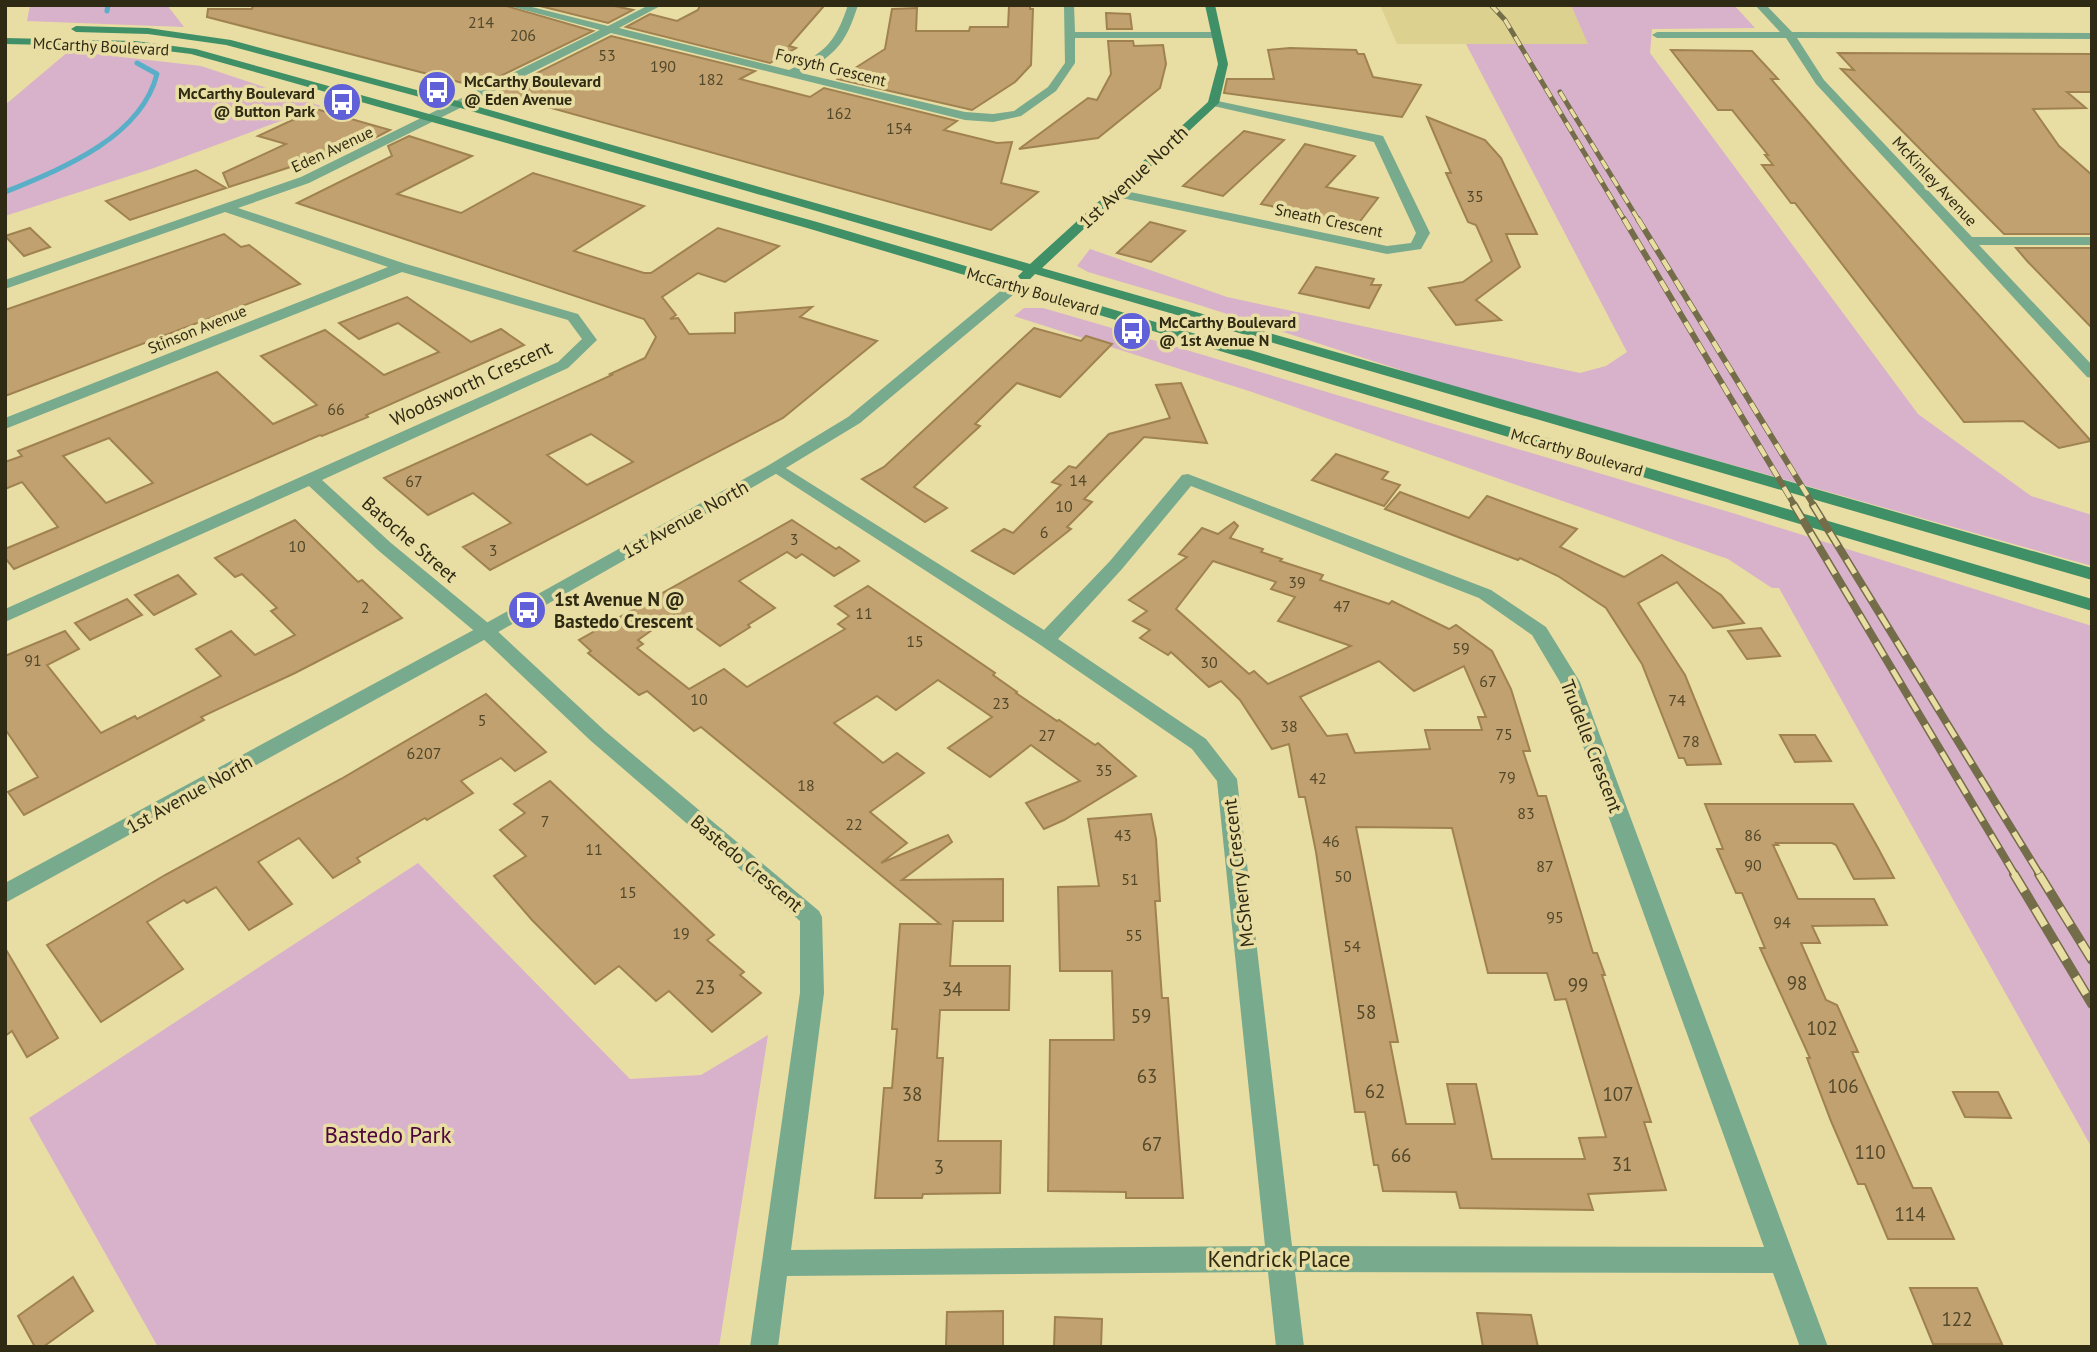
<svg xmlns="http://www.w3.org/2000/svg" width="2097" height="1352" viewBox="0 0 2097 1352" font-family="'PT Sans',sans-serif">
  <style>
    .built { fill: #ddd18f }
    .green { fill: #d8b1cb }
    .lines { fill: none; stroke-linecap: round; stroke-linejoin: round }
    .stream { stroke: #59afc7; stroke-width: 5 }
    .building { fill: #c0a16f; stroke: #a08251; stroke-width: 2; fill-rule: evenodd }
    .minor { fill: #78aa8d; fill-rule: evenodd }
    .tertiary { fill: #78aa8d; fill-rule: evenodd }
    .secondary { fill: #409067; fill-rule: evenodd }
    .rail-far3-casing { stroke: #746d49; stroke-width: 5 }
    .rail-far2-casing { stroke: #746d49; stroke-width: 6 }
    .rail-far1-casing { stroke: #746d49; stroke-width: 8 }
    .rail-casing { stroke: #746d49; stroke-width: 10 }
    .rail-far3 { stroke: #e8dda3; stroke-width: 3.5; stroke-dasharray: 10; stroke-linecap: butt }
    .rail-far2 { stroke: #e8dda3; stroke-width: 4.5; stroke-dasharray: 12; stroke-linecap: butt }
    .rail-far1 { stroke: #e8dda3; stroke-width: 5; stroke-dasharray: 16; stroke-linecap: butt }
    .rail { stroke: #e8dda3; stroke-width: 7; stroke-dasharray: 20; stroke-linecap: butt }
    .labels { text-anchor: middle; stroke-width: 7; stroke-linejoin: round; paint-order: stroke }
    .number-label { font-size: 16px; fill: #53482a }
    .far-street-label { font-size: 16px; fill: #2f2a13; stroke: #e8dda3 }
    .far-poi-label { font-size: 16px; font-weight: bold; fill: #2f2a13; stroke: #e8dda3; text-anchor: start }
    .street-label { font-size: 19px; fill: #2f2a13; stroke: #e8dda3 }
    .poi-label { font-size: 19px; font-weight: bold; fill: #2f2a13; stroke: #e8dda3; text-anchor: start }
    .near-number-label { font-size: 19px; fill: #53482a }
    .near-park-label { font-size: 23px; fill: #4d053e; stroke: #e8dda3 }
    .near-street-label { font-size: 23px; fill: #2f2a13; stroke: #e8dda3 }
  </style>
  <rect width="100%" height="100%" fill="#e8dda3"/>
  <polygon class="built" points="1380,5 1571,5 1589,44 1397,44"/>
  <g class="green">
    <polygon points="30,5 167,5 184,27 27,21"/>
    <polygon points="1571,5 1734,5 1755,28 1652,29 1650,53 1918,414 2031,496 2092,515 2092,566 1444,384 1193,303 1088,272 1077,266 1090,249 1227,297 1580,373 1606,366 1627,352 1466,44 1588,44"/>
    <polygon points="69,51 201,66 321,106 154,168 5,216 5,105"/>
    <polygon points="1024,308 1043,308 1136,335 1739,515 2092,626 2092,1148 1779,588 1772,588 1728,559 1252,392 1014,316"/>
    <polygon points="418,863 630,1079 701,1075 768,1035 719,1347 158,1347 29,1118"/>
  </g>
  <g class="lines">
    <g class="stream">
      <polyline points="107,11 108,5"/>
      <path d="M5 192C61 169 141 138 157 74L137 63"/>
    </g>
  </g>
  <g class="building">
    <polygon points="253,5 503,5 593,31 478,87 207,17 208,9 252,9"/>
    <polygon points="536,5 610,5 633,10 608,23"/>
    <polygon points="700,5 783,5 824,6 789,46 796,48 770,63 626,27 650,14 677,21 698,10"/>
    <polygon points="1009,6 1030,6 1030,9 1033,9 1031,65 1015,82 972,110 838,79 885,49 892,9 917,8 916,31 969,31 970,27 1008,27"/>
    <polygon points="1106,13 1130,14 1132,29 1107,29"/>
    <polygon points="611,36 755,71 740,79 810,97 824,88 957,121 944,130 997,143 1012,142 1001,183 1038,192 991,230 497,93"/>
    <polygon points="1108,41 1133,41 1134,46 1163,45 1166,64 1160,88 1098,138 1019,149 1088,98 1097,100 1111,74"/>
    <polygon points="1290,48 1356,50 1358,54 1364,54 1373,77 1421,85 1402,117 1224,93 1227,79 1274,79 1268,50"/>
    <polygon points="1671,50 1752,51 1778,79 1771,79 1851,172 2091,441 2059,448 2023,421 1964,422 1795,203 1791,203 1762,165 1773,165 1765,155 1768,155 1732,110 1718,110"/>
    <polygon points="1838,53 2092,54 2092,92 2067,92 2086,108 2033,109 2059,146 2092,175 2092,234 2004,234 1841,69 1854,70"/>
    <polygon points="316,109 390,130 367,142 229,187 223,173 286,144 258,136"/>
    <polygon points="1427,117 1485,140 1501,158 1537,234 1506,234 1520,267 1476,300 1501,320 1456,325 1429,288 1463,282 1492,261 1476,225 1468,222 1446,173 1451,173"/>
    <polygon points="1244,131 1284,140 1223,196 1183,186"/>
    <path d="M409 136 472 156 397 194 461 213 533 173 644 206 574 251 644 273H651L718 228 779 246 725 282 698 273 662 297 676 315 670 319 678 318 689 334 735 333V313L812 307 800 317 877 341 783 418 490 570 463 547 511 523 473 493 428 515 384 478 612 375 610 374 645 358 656 337 644 319 297 203 392 156 388 146ZM591 434 633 462 587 485 547 455Z"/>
    <polygon points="1305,144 1355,156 1326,187 1378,198 1358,224 1261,204"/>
    <polygon points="196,170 226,188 130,220 106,201"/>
    <polygon points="1150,222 1185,231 1151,262 1117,253"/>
    <polygon points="30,228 50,247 24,256 5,236"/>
    <polygon points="224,234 241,247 249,245 300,284 5,396 5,310"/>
    <polygon points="2016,248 2092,248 2092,328 2028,262"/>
    <polygon points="1316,267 1374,279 1371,285 1381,285 1369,308 1299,293"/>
    <path d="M407 297 471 342 501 329 524 345 366 415 368 417 322 436 320 435 14 569 5 558V549L58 527 22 482 5 489V462L22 456 18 451 217 372 273 424 317 405 261 356 325 330 384 375 439 352 398 323 359 339 339 323ZM109 438 153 483 106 503 63 456Z"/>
    <polygon points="1034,328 1081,341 1086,336 1112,344 1060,397 1017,383 975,424 980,426 914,487 947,508 925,522 862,479 884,467"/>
    <polygon points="1181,383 1207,443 1144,437 1084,499 1092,502 1067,527 1071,529 1014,574 972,551 1004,529 1013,533 1061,485 1052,482 1069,466 1076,468 1109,434 1170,418 1156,385"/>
    <polygon points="1336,454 1388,472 1382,479 1400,485 1384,506 1312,480"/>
    <polygon points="1400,492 1469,518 1487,496 1577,529 1560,547 1624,577 1662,555 1721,595 1744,623 1713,628 1677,582 1638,603 1685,675 1721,764 1687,765 1684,758 1679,758 1642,664 1606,608 1558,576 1520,558 1518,560 1385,509"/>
    <polygon points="295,520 358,582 362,580 402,618 295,673 201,717 204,720 24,815 8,792 38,777 5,729 5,656 65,631 79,649 47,665 101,733 135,716 137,719 221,676 196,649 231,631 255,655 295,635 271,611 277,608 242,574 235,577 215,558"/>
    <polygon points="792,520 836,549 839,547 859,561 834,576 802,554 796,558 787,552 739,581 775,608 748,625 750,627 720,646 676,613 638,640 643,644 637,648 689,689 724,669 747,687 845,629 838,624 849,616 835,606 868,586 995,673 993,675 1017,692 1016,693 1057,721 1059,720 1095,745 1098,743 1136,776 1064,820 1044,829 1026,803 1080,781 1031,745 990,777 948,748 992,717 938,680 896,710 877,696 834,723 883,763 897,753 924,773 870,812 907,843 881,863 948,835 952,842 902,880 1003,879 1003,921 953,921 950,966 1010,966 1009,1010 940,1010 937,1058 943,1058 938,1141 1001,1141 1000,1193 923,1194 922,1198 875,1198 884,1088 892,1088 897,1029 892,1029 900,924 940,924 701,727 694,731 647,691 639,695 588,653 591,651 579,640"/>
    <path d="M1234 522 1238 526 1230 538 1263 549 1261 552 1282 559 1280 561 1323 575 1320 580 1389 604 1392 601 1449 629 1456 625 1492 651 1511 689 1530 751H1523L1538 796H1546L1593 953H1597L1605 975H1602L1651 1122H1644L1666 1190 1588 1194 1593 1210 1460 1208 1456 1192 1383 1191 1378 1165H1374L1365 1112H1355L1316 852 1305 797H1299L1289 744 1272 749 1240 700 1221 681 1209 687 1171 652 1168 655 1140 638 1150 630 1133 621 1147 611 1129 600 1187 557 1179 554 1202 528 1218 534ZM1213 561 1276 582 1271 589 1295 597 1278 621 1351 646 1268 684 1254 671 1249 674 1176 609ZM1379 661 1414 691 1464 666 1486 717H1478L1482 730H1425L1430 749 1355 753 1347 734 1327 736 1300 697ZM1356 827 1452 828 1488 973H1547L1555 1000 1566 999 1606 1137 1579 1138 1585 1159H1492L1476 1084H1447L1455 1124H1406L1390 1042H1398Z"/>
    <polygon points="178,575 196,594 154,615 135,595"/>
    <polygon points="127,599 142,615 90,640 75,623"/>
    <polygon points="1761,628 1780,656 1747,659 1728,631"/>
    <polygon points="486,694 546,752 515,771 501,758 461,781 473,793 427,820 425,818 357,858 360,862 333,878 299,838 258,862 292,904 249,930 216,887 187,903 184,900 147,922 183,969 101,1022 47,945 165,875 341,779"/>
    <polygon points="1780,735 1815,735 1831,761 1795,762"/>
    <polygon points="550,781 714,935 707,940 744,972 740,975 761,993 712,1032 669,991 656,1001 619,966 595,984 532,920 494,876 526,856 500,830 525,813 514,804"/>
    <polygon points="1705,804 1853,804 1878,848 1894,878 1854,879 1836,845 1832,843 1776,843 1778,845 1773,845 1798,899 1874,899 1887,925 1812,926 1820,943 1801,943 1826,1000 1837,1005 1858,1052 1852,1052 1913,1188 1931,1188 1954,1239 1888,1239 1865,1184 1858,1184 1831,1121 1807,1058 1810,1058 1760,948 1765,948 1742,893 1736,893 1717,849 1723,849"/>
    <polygon points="1151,814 1156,839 1160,901 1155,901 1162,998 1168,998 1183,1198 1126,1198 1126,1192 1048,1191 1050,1040 1114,1040 1112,971 1060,971 1058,887 1099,886 1088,819"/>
    <polygon points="5,948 58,1038 27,1057 12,1031 5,1036"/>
    <polygon points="1953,1092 1998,1092 2011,1118 1965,1117"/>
    <polygon points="73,1277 93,1311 43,1347 35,1347 18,1316"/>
    <polygon points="1910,1288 1977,1288 2002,1344 1933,1344"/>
    <polygon points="1003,1311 1003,1347 946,1347 947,1312"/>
    <polygon points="1477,1313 1531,1315 1538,1347 1483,1347"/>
    <polygon points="1055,1317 1102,1319 1101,1347 1054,1347"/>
  </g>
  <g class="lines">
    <g class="minor">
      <path d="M505 5H524L608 26 649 5H662L619 28 789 70C825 52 835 44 848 5H858C846 43 836 55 801 73L965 112 993 114 1014 111 1048 87 1065 63 1064 5H1074L1075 32H1216L1221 35 1216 38H1075V63L1056 91 1021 116 993 122 965 120 611 33 309 183 238 208 406 264 578 314 597 340 568 368 322 480 391 543 493 627 605 731 819 911 822 917 824 993 791 1250 1265 1246 1217 781 1192 749 1039 644 767 468 769 465H781L1044 630 1110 561 1182 475 1188 474 1491 590 1546 627 1580 682 1828 1347H1800L1773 1273 1295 1272 1304 1347H1276L1268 1272 787 1276 778 1347H750L800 993V921L591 741 479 635 379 551 309 486 5 622V609L558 362 582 339 568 320 402 272 5 429V418L388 267 225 212 5 289V280L301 177 600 30ZM1191 486 1479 598 1532 635 1560 682 1764 1247 1292 1246 1237 779 1206 739 1058 639 1122 569Z"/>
      <polygon points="1755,5 1766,5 1792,32 2092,33 2092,39 1797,38 1824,80 1972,237 2092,237 2092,245 1979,245 2092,365 2092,378 2087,377 1816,84 1786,38 1657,38 1652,35 1657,32 1780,32"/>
      <polygon points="1213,100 1383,136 1430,233 1421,249 1387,254 1112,196 1110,193 1116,189 1387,246 1411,243 1416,233 1374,142 1209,105 1207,103"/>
    </g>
    <polygon class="tertiary" points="1015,282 1022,286 1020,289 860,423 781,471 493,635 5,903 5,883 479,627 769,465 848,417 1010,283"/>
    <g class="secondary">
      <polygon points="1205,5 1215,5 1228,64 1219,103 1042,268 2092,568 2092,580 1035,274 1030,279 1020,279 1018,276 1023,271 457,107 226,45 148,34 76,32 71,29 76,26 148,28 231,40 465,103 1030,264 1208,102 1218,64"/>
      <polygon points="5,38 135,41 196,49 817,222 2092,599 2092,611 807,228 191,54 135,47 5,44"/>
    </g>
    <defs>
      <g id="rail-far3">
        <polyline points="1491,5 1505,20 1625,221"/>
        <polyline points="1560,92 1639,221"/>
      </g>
      <g id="rail-far2">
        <polyline points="1624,219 1795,506"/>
        <polyline points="1638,219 1814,506"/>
      </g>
      <g id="rail-far1">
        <polyline points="1794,505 2015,875"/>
        <polyline points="1813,505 2040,875"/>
      </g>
      <g id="rail">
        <polyline points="2014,874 2092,1004"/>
        <polyline points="2039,874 2092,960"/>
      </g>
    </defs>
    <use href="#rail-far3" class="rail-far3-casing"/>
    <use href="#rail-far2" class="rail-far2-casing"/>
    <use href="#rail-far1" class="rail-far1-casing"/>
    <use href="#rail" class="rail-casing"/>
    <use href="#rail-far3" class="rail-far3"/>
    <use href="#rail-far2" class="rail-far2"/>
    <use href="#rail-far1" class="rail-far1"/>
    <use href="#rail" class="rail"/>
  </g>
  <defs>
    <symbol id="bus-disc" viewBox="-11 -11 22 22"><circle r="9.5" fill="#6060d8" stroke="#e8dda3"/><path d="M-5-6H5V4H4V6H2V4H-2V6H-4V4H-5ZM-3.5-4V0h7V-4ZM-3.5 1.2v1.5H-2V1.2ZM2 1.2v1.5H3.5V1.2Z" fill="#fff"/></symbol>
  </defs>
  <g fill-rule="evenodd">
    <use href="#bus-disc" x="415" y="68" width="44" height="44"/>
    <use href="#bus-disc" x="320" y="80" width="44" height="44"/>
    <use href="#bus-disc" x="1110" y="309" width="44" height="44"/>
    <use href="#bus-disc" x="505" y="588" width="44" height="44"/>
  </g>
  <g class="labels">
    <g class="number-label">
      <text x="481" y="28">214</text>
      <text x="523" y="41">206</text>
      <text x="607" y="61">53</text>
      <text x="663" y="72">190</text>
      <text x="711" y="85">182</text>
      <text x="839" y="119">162</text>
      <text x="899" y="134">154</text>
      <text x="1475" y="202">35</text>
      <text x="336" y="415">66</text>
      <text x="1078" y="486">14</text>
      <text x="414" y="487">67</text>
      <text x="1064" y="512">10</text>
      <text x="1044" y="538">6</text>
      <text x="794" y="545">3</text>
      <text x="297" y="552">10</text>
      <text x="493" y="556">3</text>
      <text x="1297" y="588">39</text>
      <text x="1342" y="612">47</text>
      <text x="365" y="613">2</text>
      <text x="864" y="619">11</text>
      <text x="915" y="647">15</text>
      <text x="1461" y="654">59</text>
      <text x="33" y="666">91</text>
      <text x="1209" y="668">30</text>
      <text x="1488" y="687">67</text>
      <text x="699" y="705">10</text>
      <text x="1677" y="706">74</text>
      <text x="1001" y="709">23</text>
      <text x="482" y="726">5</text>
      <text x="1289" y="732">38</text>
      <text x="1504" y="740">75</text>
      <text x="1047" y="741">27</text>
      <text x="1691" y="747">78</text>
      <text x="424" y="759">6207</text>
      <text x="1104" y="776">35</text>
      <text x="1507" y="783">79</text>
      <text x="1318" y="784">42</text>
      <text x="806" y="791">18</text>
      <text x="1526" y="819">83</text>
      <text x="545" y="827">7</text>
      <text x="854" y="830">22</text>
      <text x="1123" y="841">43</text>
      <text x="1753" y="841">86</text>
      <text x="1331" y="847">46</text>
      <text x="594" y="855">11</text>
      <text x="1753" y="871">90</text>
      <text x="1545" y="872">87</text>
      <text x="1343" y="882">50</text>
      <text x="1130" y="885">51</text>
      <text x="628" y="898">15</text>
      <text x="1555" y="923">95</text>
      <text x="1782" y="928">94</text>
      <text x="681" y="939">19</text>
      <text x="1134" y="941">55</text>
      <text x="1352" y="952">54</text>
    </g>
    <g class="far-street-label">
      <text transform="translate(101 46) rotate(3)" y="6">McCarthy Boulevard</text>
      <text transform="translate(831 67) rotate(14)" y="6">Forsyth Crescent</text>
      <text transform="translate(332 149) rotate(-25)" y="6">Eden Avenue</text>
      <text transform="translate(1935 181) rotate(47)" y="6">McKinley Avenue</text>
      <text transform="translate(1329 220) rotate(12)" y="6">Sneath Crescent</text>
      <text transform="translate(1033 291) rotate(16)" y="6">McCarthy Boulevard</text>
      <text transform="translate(197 329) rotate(-22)" y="6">Stinson Avenue</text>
      <text transform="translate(1577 452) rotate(16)" y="6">McCarthy Boulevard</text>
    </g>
    <g class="far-poi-label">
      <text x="464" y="87">McCarthy Boulevard<tspan x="464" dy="18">@ Eden Avenue</tspan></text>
      <text x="315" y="99" text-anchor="end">McCarthy Boulevard<tspan x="315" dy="18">@ Button Park</tspan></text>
      <text x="1159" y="328">McCarthy Boulevard<tspan x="1159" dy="18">@ 1st Avenue N</tspan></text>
    </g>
    <g class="street-label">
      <text transform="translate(1133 177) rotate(-43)" y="7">1st Avenue North</text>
      <text transform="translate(471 383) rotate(-25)" y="7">Woodsworth Crescent</text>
      <text transform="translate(685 519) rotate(-29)" y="7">1st Avenue North</text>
      <text transform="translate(410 539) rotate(41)" y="7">Batoche Street</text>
      <text transform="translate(1592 746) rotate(69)" y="7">Trudelle Crescent</text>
      <text transform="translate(189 794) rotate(-29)" y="7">1st Avenue North</text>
      <text transform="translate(747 863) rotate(40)" y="7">Bastedo Crescent</text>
      <text transform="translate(1238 873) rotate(-97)" y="7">McSherry Crescent</text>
    </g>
    <g class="poi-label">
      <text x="554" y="606">1st Avenue N @<tspan x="554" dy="22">Bastedo Crescent</tspan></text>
    </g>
    <g class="near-number-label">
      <text x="1797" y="990">98</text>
      <text x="1578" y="992">99</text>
      <text x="705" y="994">23</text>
      <text x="952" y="996">34</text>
      <text x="1366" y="1019">58</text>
      <text x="1141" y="1023">59</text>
      <text x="1822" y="1035">102</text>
      <text x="1147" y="1083">63</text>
      <text x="1843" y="1093">106</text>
      <text x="1375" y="1098">62</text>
      <text x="912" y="1101">38</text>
      <text x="1618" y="1101">107</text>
      <text x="1152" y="1151">67</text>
      <text x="1870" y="1159">110</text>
      <text x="1401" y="1162">66</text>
      <text x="1622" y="1171">31</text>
      <text x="939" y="1174">3</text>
      <text x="1910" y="1221">114</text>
      <text x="1957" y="1326">122</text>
    </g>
    <g class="near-park-label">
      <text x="388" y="1143">Bastedo Park</text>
    </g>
    <g class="near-street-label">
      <text x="1279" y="1267">Kendrick Place</text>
    </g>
  </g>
  <rect width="2097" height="1352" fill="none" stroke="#2f2a13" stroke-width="14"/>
</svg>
